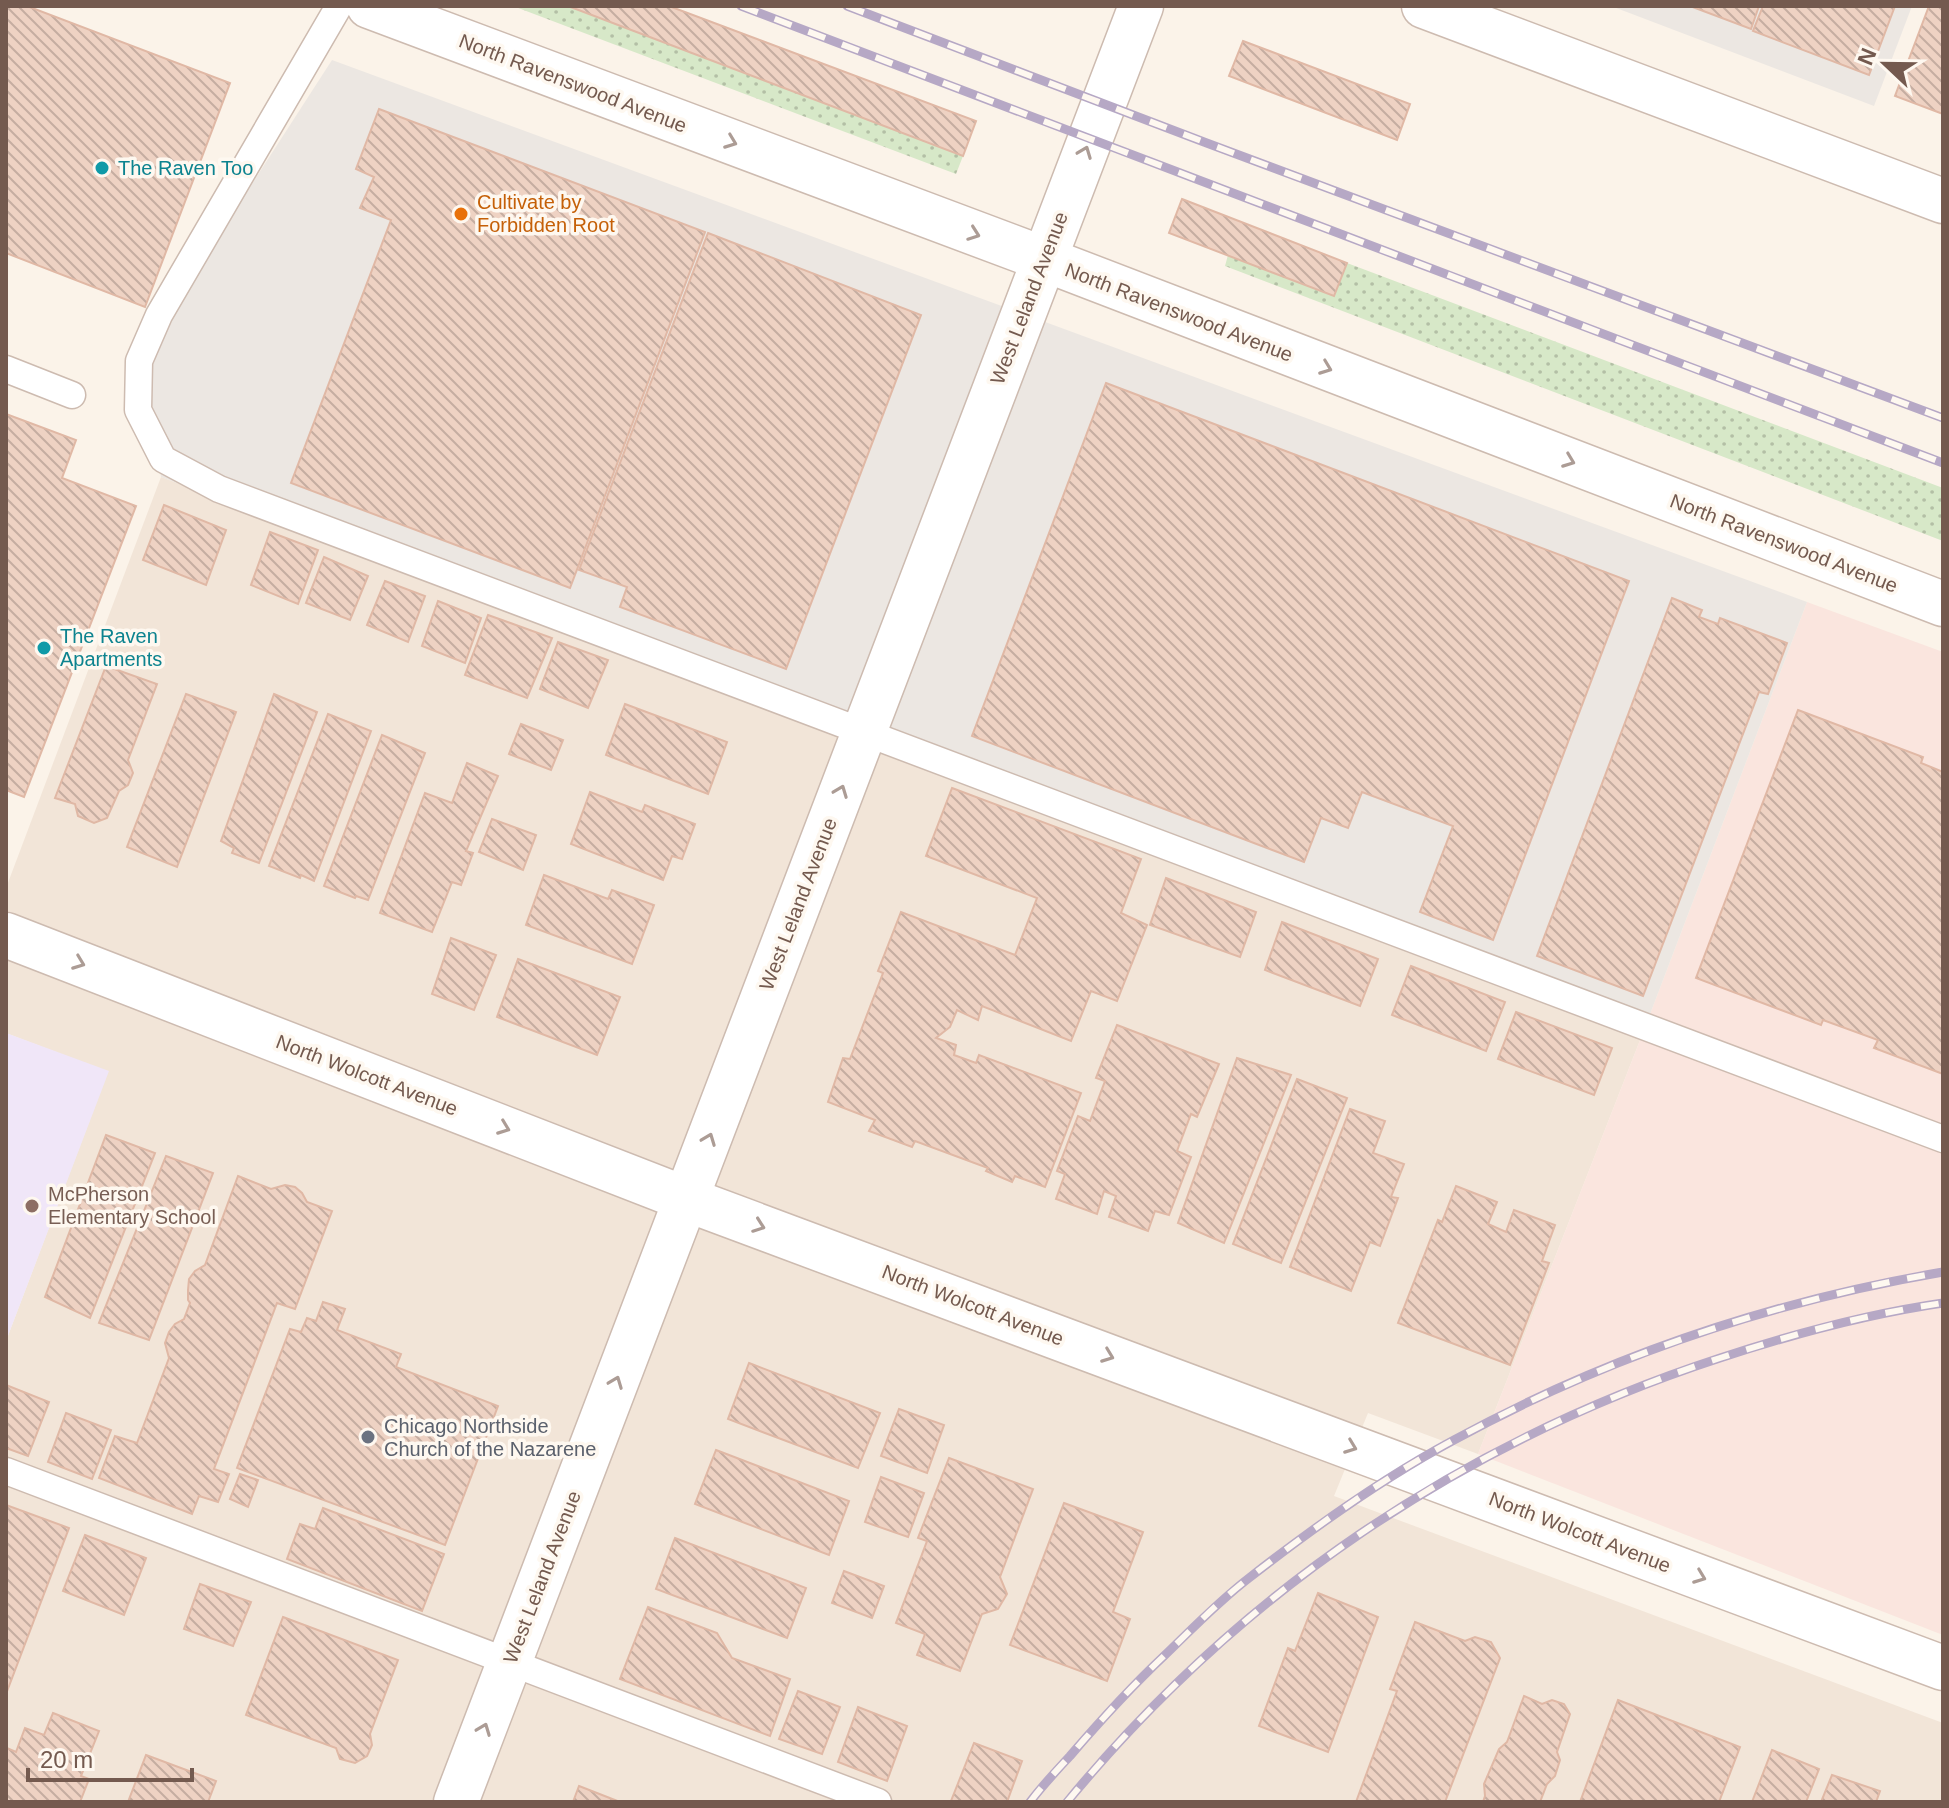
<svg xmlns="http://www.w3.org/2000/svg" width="1949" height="1808" viewBox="0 0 1949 1808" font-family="Arial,sans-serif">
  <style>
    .residential { fill: #f2e5d8 }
    .commercial { fill: #fae5de }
    .industrial { fill: #ece7e2 }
    .education { fill: #f0e6f8 }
    .park { fill: url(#park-dots) }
    .building { fill: url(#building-back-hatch); stroke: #e0b8a5; stroke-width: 2 }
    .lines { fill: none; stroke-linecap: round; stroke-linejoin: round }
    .service-casing { stroke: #cdbbb0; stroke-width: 29 }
    .minor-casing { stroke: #cdbbb0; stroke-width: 47 }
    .service { stroke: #fff; stroke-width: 26 }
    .minor { stroke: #fff; stroke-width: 44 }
    .rail-casing { stroke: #b6a8c5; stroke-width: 9 }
    .rail { stroke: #fef8f0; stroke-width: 6; stroke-dasharray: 18; stroke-linecap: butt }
    .oneway { stroke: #ac9c95 }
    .culture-dot { fill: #0f9aa8; stroke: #fef8f0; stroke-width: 3 }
    .food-dot { fill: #e8710a; stroke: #fef8f0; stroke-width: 3 }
    .education-dot { fill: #8d6e63; stroke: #fef8f0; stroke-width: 3 }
    .worship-dot { fill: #6b7280; stroke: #fef8f0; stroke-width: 3 }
    .labels { text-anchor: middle; stroke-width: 7; stroke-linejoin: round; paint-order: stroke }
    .street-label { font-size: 20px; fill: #745a4f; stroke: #fef8f0 }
    .culture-label { font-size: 20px; fill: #0d838f; stroke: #fef8f0; text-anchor: start }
    .food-label { font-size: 20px; fill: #c56008; stroke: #fef8f0; text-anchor: start }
    .education-label { font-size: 20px; fill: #785e54; stroke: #fef8f0; text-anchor: start }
    .worship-label { font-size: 20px; fill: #5b616d; stroke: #fef8f0; text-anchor: start }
  </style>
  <defs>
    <pattern id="park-dots" width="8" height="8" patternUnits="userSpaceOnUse" patternTransform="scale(2)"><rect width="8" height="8" fill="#d7e8c8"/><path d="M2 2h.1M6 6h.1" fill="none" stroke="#b3bfa5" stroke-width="1.8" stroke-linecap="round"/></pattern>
    <pattern id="building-back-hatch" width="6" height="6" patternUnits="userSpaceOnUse" patternTransform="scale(2)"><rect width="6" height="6" fill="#eed2c3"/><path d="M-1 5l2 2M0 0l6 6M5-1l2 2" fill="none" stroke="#c5ada1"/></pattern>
  </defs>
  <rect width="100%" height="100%" fill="#fbf3e9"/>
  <polygon class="residential" points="161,477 1644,1030 1478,1454 1368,1413 1334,1496 1943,1723 1943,1802 6,1802 6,1341 108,1072 6,1033 6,888"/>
  <polygon class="commercial" points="1807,602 1943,652 1943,1635 1478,1454 1644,1030"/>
  <g class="industrial">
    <polygon points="1611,6 1912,6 1874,106"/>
    <polygon points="332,60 1807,602 1644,1030 161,477 149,412 152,346 201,263"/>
  </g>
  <polygon class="education" points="6,1033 109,1071 6,1341"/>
  <g class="park">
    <polygon points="513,6 568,6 963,156 956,174"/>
    <polygon points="1228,255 1334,295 1347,263 1943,488 1943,541 1225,266"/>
  </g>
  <g class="building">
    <polygon points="6,6 27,6 230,83 145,307 6,253"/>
    <polygon points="568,6 669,6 976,121 963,156"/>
    <polygon points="1690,6 1759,6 1751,29"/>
    <polygon points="1763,6 1895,6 1869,75 1753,31"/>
    <polygon points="1929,6 1943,6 1943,114 1895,96"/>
    <polygon points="1243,41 1410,104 1397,140 1229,76"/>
    <polygon points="379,109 705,232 570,588 291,483 391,220 360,208 374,177 356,169"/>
    <polygon points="1182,199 1347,263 1334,296 1169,233"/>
    <polygon points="708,233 921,315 786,669 620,607 627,587 579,570"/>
    <polygon points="1106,383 1629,581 1493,940 1420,912 1453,826 1362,792 1348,828 1321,818 1304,862 972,736"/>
    <polygon points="6,414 76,440 62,478 136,506 24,797 6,790"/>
    <polygon points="164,505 226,530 206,585 143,560"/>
    <polygon points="270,532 318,550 298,604 251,585"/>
    <polygon points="324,557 368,576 350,620 306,603"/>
    <polygon points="385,581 425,596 408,642 367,625"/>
    <polygon points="1672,598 1702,610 1699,617 1718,624 1720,618 1787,643 1768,694 1759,692 1643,996 1537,956"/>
    <polygon points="438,601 481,618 465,663 422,646"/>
    <polygon points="488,615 552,638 527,698 465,675"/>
    <polygon points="558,642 608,660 588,708 540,689"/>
    <polygon points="106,666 157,684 128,760 133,773 128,785 119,791 107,818 94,823 78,816 75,804 55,798"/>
    <polygon points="186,694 236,712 177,867 127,847"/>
    <polygon points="274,694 317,712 259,863 232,853 234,848 221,841"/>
    <polygon points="625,704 727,742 708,794 606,755"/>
    <polygon points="1798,710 1923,757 1921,763 1943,772 1943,1074 1874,1048 1878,1040 1823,1020 1821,1025 1696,978"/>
    <polygon points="328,714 371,731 314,881 301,875 300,878 269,866"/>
    <polygon points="521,724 563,740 551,770 509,754"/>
    <polygon points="382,735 425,753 368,900 356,896 355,898 324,886"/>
    <polygon points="467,763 498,776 466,851 473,853 461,885 452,882 432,932 380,913 425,793 452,803"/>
    <polygon points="952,788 1141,859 1121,913 1147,925 1117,1001 1091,991 1071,1041 982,1006 978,1020 957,1010 950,1027 936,1038 956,1045 954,1055 976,1063 979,1055 1081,1093 1045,1187 1015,1176 1012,1182 986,1171 988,1168 915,1141 912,1147 869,1131 875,1120 828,1102 843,1058 850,1059 883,973 878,971 901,912 1015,955 1037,898 926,856"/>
    <polygon points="590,792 642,812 645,805 695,824 682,859 672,856 663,880 571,844"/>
    <polygon points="492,819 536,835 523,870 479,852"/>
    <polygon points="544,875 608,899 612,890 654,905 632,964 526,925"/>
    <polygon points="1166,878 1256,912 1240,957 1150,925"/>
    <polygon points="1282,922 1378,959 1360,1006 1265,970"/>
    <polygon points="451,938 496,955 474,1010 432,994"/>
    <polygon points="518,959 620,997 597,1055 497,1017"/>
    <polygon points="1411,966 1505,1002 1486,1051 1392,1015"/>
    <polygon points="1516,1012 1612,1048 1594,1095 1498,1059"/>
    <polygon points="1117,1025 1219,1064 1197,1117 1191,1114 1177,1151 1191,1157 1169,1215 1155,1211 1148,1231 1109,1217 1116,1196 1104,1191 1097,1214 1056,1199 1065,1174 1057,1171 1078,1116 1090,1121 1105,1081 1096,1078"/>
    <polygon points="1237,1058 1291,1075 1224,1243 1178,1223"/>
    <polygon points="1297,1079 1347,1098 1281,1263 1233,1244"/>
    <polygon points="1350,1109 1385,1121 1373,1153 1404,1164 1391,1197 1398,1198 1380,1246 1370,1242 1351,1291 1290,1267"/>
    <polygon points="106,1135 155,1153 90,1318 45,1297"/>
    <polygon points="166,1156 213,1173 149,1340 99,1323"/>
    <polygon points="238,1176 271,1189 285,1185 295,1187 302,1193 307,1202 332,1211 295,1309 277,1303 214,1469 229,1474 218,1502 199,1496 192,1514 99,1478 115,1436 137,1443 169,1358 165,1343 169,1332 175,1324 184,1319 190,1303 188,1300 188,1290 189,1279 195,1271 205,1265"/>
    <polygon points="1456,1186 1497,1202 1488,1224 1506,1232 1514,1210 1555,1225 1542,1261 1549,1263 1510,1365 1398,1323 1438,1220 1442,1222"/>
    <polygon points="323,1302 345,1309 337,1330 401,1354 396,1367 498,1406 445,1545 237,1468 290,1329 301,1332 307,1318 316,1321"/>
    <polygon points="749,1363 880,1413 858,1468 728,1419"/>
    <polygon points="6,1385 49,1402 28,1456 6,1448"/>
    <polygon points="899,1409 944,1425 927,1473 881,1456"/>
    <polygon points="66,1413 111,1430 92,1479 48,1462"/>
    <polygon points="716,1450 849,1501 829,1555 695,1504"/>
    <polygon points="949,1458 1033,1489 1000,1577 1007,1594 998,1609 982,1614 960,1671 917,1655 925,1634 896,1623 927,1541 918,1538"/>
    <polygon points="240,1474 258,1480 248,1507 230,1499"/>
    <polygon points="881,1477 924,1493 908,1537 865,1522"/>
    <polygon points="1064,1503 1143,1532 1113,1612 1130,1619 1107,1681 1010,1645"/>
    <polygon points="6,1505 69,1528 6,1694"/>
    <polygon points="323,1508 444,1554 422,1611 287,1559 300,1524 315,1529"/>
    <polygon points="85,1535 146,1558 124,1615 63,1591"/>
    <polygon points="675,1538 806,1588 787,1638 656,1589"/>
    <polygon points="844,1571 884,1586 872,1618 832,1603"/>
    <polygon points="200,1584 251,1602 233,1646 184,1629"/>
    <polygon points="1318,1593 1378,1617 1328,1752 1259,1726 1288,1648 1295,1651"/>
    <polygon points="648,1607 717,1633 732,1658 790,1679 770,1736 620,1679"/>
    <polygon points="283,1617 398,1660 370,1734 372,1745 367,1756 355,1763 340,1759 336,1748 246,1715"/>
    <polygon points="1415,1622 1465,1641 1475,1637 1491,1642 1500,1658 1445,1802 1356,1802 1397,1691 1390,1689"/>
    <polygon points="798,1691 840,1707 822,1754 779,1739"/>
    <polygon points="1524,1696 1542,1704 1552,1700 1564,1704 1570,1714 1557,1752 1560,1760 1555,1776 1547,1784 1540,1802 1483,1802 1485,1796 1484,1784 1499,1749 1507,1742"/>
    <polygon points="1618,1700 1740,1747 1719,1802 1580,1802"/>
    <polygon points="858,1707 907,1726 887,1781 838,1762"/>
    <polygon points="53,1713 99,1731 81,1776 89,1779 80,1802 6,1802 7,1748 16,1752 25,1728 44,1735"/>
    <polygon points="974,1743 1022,1761 1007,1802 951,1801"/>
    <polygon points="1772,1750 1819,1769 1806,1802 1752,1802"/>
    <polygon points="146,1755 216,1781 208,1802 128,1802"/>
    <polygon points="1832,1775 1880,1791 1876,1802 1821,1802"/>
    <polygon points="579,1786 620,1802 573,1802"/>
  </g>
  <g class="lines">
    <defs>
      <g id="service">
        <polyline points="339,6 159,315 139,361 138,410 163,459 219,489 1943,1139"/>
        <polyline points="6,369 72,395"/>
        <polyline points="6,1471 878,1802"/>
      </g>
      <g id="minor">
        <polyline points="369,6 1044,259 1943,604"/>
        <polyline points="1424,6 1943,201"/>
        <polyline points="6,935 686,1199 1943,1668"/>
        <polyline points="456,1802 1141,6"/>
      </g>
    </defs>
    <use href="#service" class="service-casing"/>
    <use href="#minor" class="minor-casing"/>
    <use href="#service" class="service"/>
    <use href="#minor" class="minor"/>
    <defs>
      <g id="rail">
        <polyline points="741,6 1943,463"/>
        <polyline points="847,6 1204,142 1943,418"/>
        <path d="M1030 1802C1042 1786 1056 1771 1070 1756 1100 1721 1131 1687 1165 1655 1192 1629 1219 1601 1249 1578 1313 1528 1383 1478 1454 1440 1606 1357 1773 1301 1943 1272"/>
        <path d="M1067 1802C1240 1592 1462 1442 1720 1358 1793 1334 1867 1314 1943 1303"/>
      </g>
    </defs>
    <use href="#rail" class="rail-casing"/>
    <use href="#rail" class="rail"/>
  </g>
  <defs><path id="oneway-chevron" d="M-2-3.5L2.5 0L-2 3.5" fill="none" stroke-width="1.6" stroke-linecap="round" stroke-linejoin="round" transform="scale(2)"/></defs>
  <g class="oneway">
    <use href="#oneway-chevron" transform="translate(731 142) rotate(21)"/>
    <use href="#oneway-chevron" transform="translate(1085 152) rotate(-69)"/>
    <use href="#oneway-chevron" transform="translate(974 234) rotate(20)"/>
    <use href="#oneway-chevron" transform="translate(1326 368) rotate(21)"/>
    <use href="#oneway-chevron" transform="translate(1569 461) rotate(21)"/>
    <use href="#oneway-chevron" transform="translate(841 791) rotate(-69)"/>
    <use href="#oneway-chevron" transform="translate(79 963) rotate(21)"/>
    <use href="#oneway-chevron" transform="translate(504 1128) rotate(21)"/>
    <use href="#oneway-chevron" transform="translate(709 1139) rotate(-69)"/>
    <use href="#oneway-chevron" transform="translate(759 1226) rotate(20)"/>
    <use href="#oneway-chevron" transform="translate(1108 1356) rotate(21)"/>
    <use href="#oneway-chevron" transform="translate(616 1382) rotate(-69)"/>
    <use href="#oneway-chevron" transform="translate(1351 1447) rotate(21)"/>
    <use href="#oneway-chevron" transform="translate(1700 1577) rotate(21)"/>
    <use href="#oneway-chevron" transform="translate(484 1729) rotate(-69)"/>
  </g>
  <g class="culture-dot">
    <circle cx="102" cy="168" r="8"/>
    <circle cx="44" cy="648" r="8"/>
  </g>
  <circle class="food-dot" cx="461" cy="214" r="8"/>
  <circle class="education-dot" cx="32" cy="1206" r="8"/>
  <circle class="worship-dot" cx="368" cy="1437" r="8"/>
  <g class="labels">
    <g class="street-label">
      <text transform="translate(573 83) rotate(21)" y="7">North Ravenswood Avenue</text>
      <text transform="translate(1029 298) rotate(-69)" y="7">West Leland Avenue</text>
      <text transform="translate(1179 312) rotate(21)" y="7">North Ravenswood Avenue</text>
      <text transform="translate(1784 543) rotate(21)" y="7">North Ravenswood Avenue</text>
      <text transform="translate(798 904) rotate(-69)" y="7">West Leland Avenue</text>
      <text transform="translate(367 1075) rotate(21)" y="7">North Wolcott Avenue</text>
      <text transform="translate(973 1305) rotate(21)" y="7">North Wolcott Avenue</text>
      <text transform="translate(1580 1532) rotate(21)" y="7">North Wolcott Avenue</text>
      <text transform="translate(542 1577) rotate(-69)" y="7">West Leland Avenue</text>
    </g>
    <g class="culture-label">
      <text x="118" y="175">The Raven Too</text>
      <text x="60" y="643">The Raven<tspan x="60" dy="23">Apartments</tspan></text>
    </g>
    <g class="food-label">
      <text x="477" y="209">Cultivate by<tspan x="477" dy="23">Forbidden Root</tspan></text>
    </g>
    <g class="education-label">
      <text x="48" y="1201">McPherson<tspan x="48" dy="23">Elementary School</tspan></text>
    </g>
    <g class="worship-label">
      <text x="384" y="1433">Chicago Northside<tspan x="384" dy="23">Church of the Nazarene</tspan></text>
    </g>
  </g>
  <rect width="1949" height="1808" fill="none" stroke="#745a4f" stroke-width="16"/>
  <g transform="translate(1885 64) rotate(292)" stroke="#fef8f0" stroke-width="6" paint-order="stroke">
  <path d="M0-6L14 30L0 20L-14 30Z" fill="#745a4f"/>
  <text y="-12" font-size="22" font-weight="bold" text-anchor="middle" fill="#745a4f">N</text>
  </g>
  <path d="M28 1768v12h164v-12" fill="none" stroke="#745a4f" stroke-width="4"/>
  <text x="40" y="1768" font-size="24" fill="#745a4f" stroke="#fef8f0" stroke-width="6" paint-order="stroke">20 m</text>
</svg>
